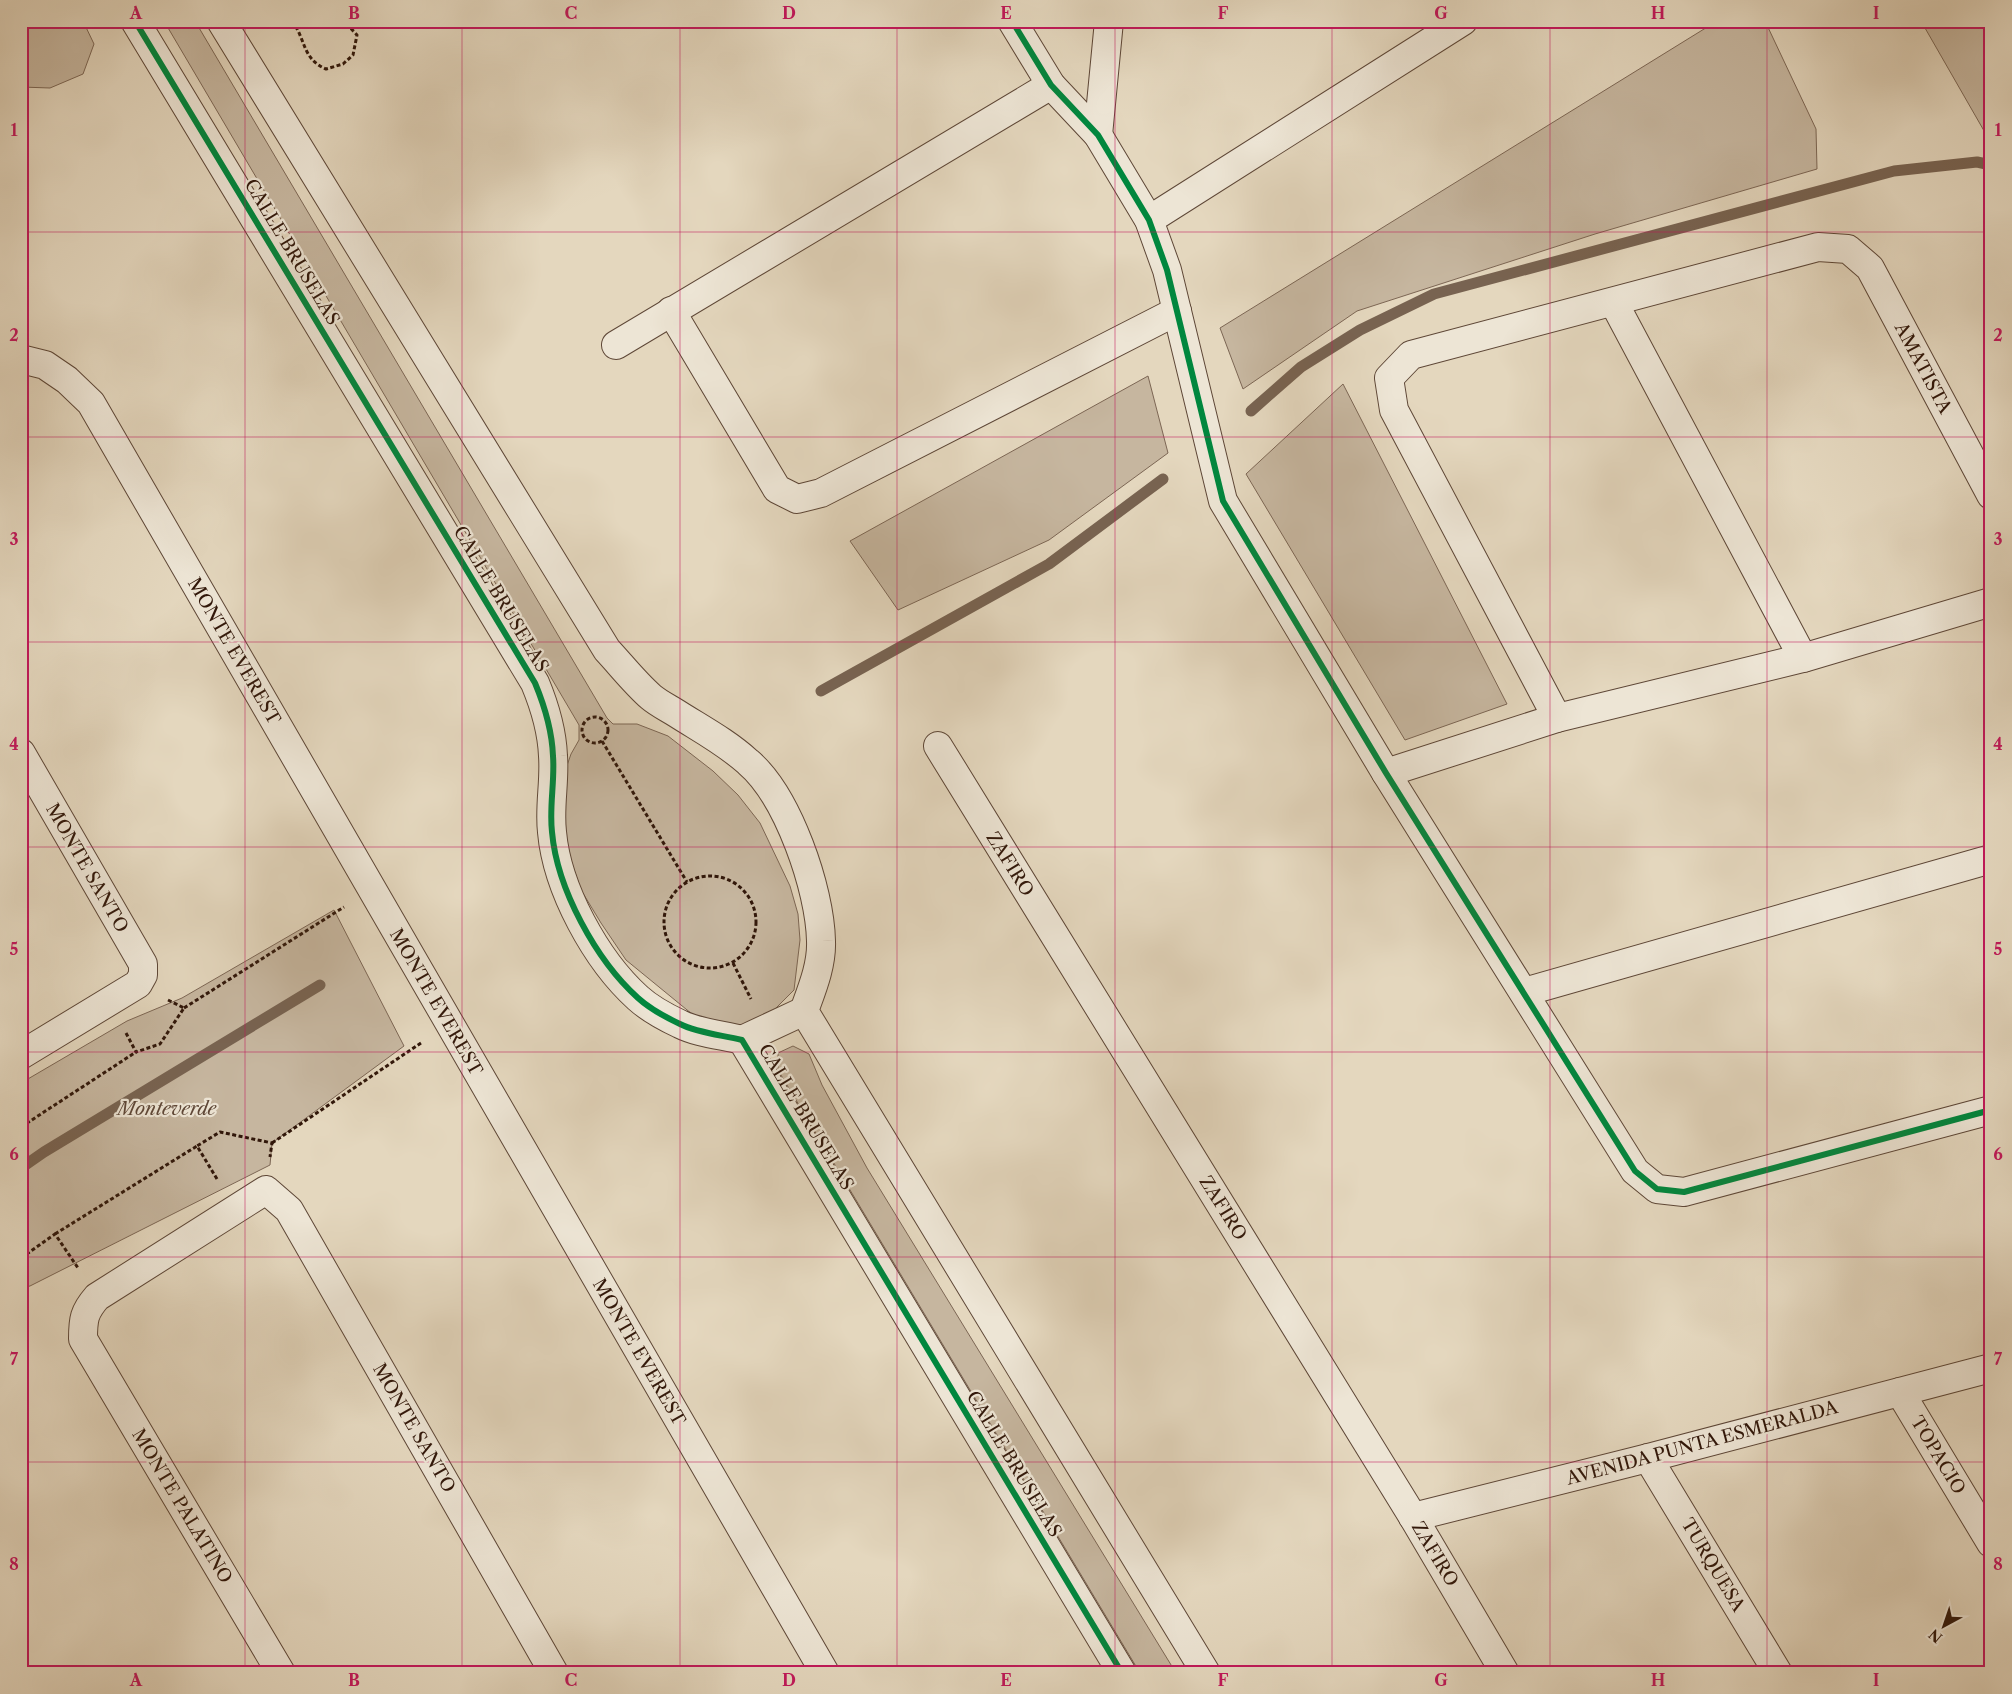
<svg xmlns="http://www.w3.org/2000/svg" width="2012" height="1694" viewBox="0 0 2012 1694" font-family="'Libre Caslon Text',serif">
  <style>
    .green { fill: #c6b69f; stroke: #7c6654 }
    .lines { fill: none; stroke-linecap: round; stroke-linejoin: round }
    .stream { stroke: #786351; stroke-width: 11 }
    .street-casing { stroke: #5e4737; stroke-width: 30 }
    .path { stroke: #31170a; stroke-width: 3; stroke-dasharray: 4 2.5; stroke-linecap: butt }
    .street { stroke: #ede5d5; stroke-width: 28 }
    .cycleway-casing { stroke: #ede5d5; stroke-width: 9 }
    .cycleway { stroke: #00873e; stroke-width: 6 }
    .grid { fill: none; stroke: #c2185b; stroke-width: 1; stroke-opacity: 0.55 }
    .labels { text-anchor: middle; stroke-width: 4.5; stroke-linejoin: round; paint-order: stroke }
    .street-label { font-size: 18px; fill: #31170a; stroke: #ede5d5 }
    .park-label { font-size: 18px; font-style: italic; fill: #5e4737; stroke: #ede5d5 }
    .neatline { fill: none; stroke: #c2185b; stroke-width: 2 }
    .grid-label { font-size: 16px; text-anchor: middle; font-weight: bold; fill: #c2185b }
  </style>
  <rect width="100%" height="100%" fill="#e4d7be"/>
  <filter id="stains"><feTurbulence type="fractalNoise" baseFrequency=".004" numOctaves="4"/><feColorMatrix values="0 0 0 0 .2 0 0 0 0 .09 0 0 0 0 .02 0 0 0 .5 -.17"/></filter>
  <radialGradient id="worn" r=".72"><stop offset=".6" stop-color="#630" stop-opacity="0"/><stop offset="1" stop-color="#630" stop-opacity=".3"/></radialGradient>
  <g class="green">
    <polygon points="21,21 83,21 94,44 83,74 50,88 21,87"/>
    <polygon points="164,21 195,21 607,718 613,724 637,724 668,736 713,771 738,795 760,823 790,886 798,914 800,940 794,990 768,1016 742,1025 721,1023 692,1014 626,960 601,923 581,890 567,849 562,813 562,780 571,754 579,740 579,725"/>
    <polygon points="1717,21 1765,21 1816,129 1817,169 1595,234 1357,311 1243,389 1220,328"/>
    <polygon points="1921,21 1991,21 1991,143"/>
    <polygon points="1148,376 1168,453 1049,540 898,610 850,541"/>
    <polygon points="1343,384 1507,704 1405,740 1246,474"/>
    <polygon points="334,910 404,1046 272,1143 270,1165 30,1286 21,1288 21,1083 127,1021 182,998"/>
    <polygon points="793,1046 809,1054 822,1085 867,1168 1176,1673 1140,1673 778,1070 778,1053"/>
  </g>
  <g class="lines">
    <g class="stream">
      <polyline points="1251,411 1301,367 1360,330 1434,294 1894,171 1977,162 1991,165"/>
      <polyline points="821,691 1049,564 1163,479"/>
      <polyline points="21,1168 44,1152 320,985"/>
    </g>
    <defs>
      <g id="street">
        <path d="M135 21 535 683C545 707 552 730 553 756 555 781 549 807 552 832 557 889 596 960 638 998 649 1008 665 1017 680 1024 698 1033 722 1035 742 1040L1122 1673"/>
        <path d="M221 21 607 650C621 665 635 683 651 697 658 703 668 708 676 713 701 729 726 742 748 762 788 796 820 889 821 941 822 965 812 989 804 1011L1206 1673"/>
        <polyline points="1012,21 1051,85 1098,135 1149,220 1167,270 1223,501 1386,773 1635,1171 1657,1189 1684,1192 1991,1110"/>
        <polyline points="1098,135 1109,21"/>
        <polyline points="1149,220 1463,21"/>
        <polyline points="1614,303 1803,658"/>
        <polyline points="671,311 777,489 797,499 821,493 1177,311"/>
        <polyline points="616,345 1051,85"/>
        <polyline points="21,359 45,365 67,380 91,403 825,1673"/>
        <polyline points="1557,718 1394,410 1389,378 1411,355 1818,247 1848,249 1870,268 1991,495"/>
        <polyline points="938,746 1413,1517 1505,1673"/>
        <polyline points="21,753 143,964 143,975 138,984 21,1055"/>
        <polyline points="1386,773 1557,718 1803,658 1991,602"/>
        <polyline points="1524,992 1991,859"/>
        <polyline points="742,1040 804,1011"/>
        <polyline points="1900,1392 1991,1543"/>
        <polyline points="1648,1458 1778,1673"/>
        <polyline points="1413,1517 1648,1458 1991,1368"/>
        <path d="M281 1673 83 1339C83 1319 84 1312 97 1297L266 1190 289 1210 554 1673"/>
      </g>
    </defs>
    <use href="#street" class="street-casing"/>
    <g class="path">
      <path d="M292 21C306 39 302 59 326 69L343 64 353 55 357 35 344 21"/>
      <circle cx="595" cy="730" r="13"/>
      <polyline points="602,741 687,882"/>
      <circle cx="710" cy="922" r="46"/>
      <polyline points="733,963 751,999"/>
      <polyline points="184,1008 344,907"/>
      <polyline points="126,1033 136,1052 160,1044 184,1008 168,1000"/>
      <polyline points="21,1127 136,1052"/>
      <polyline points="272,1143 421,1043"/>
      <polyline points="217,1179 197,1146 220,1132 272,1143 270,1157"/>
      <polyline points="55,1234 197,1146"/>
      <polyline points="21,1258 55,1234 78,1268"/>
    </g>
    <use href="#street" class="street"/>
    <defs>
      <g id="cycleway">
        <path d="M135 21 535 683C545 707 552 730 553 756 555 781 549 807 552 832 557 889 596 960 638 998 649 1008 665 1017 680 1024 698 1033 722 1035 742 1040L1122 1673"/>
        <polyline points="1012,21 1051,85 1098,135 1149,220 1167,270 1223,501 1386,773 1635,1171 1657,1189 1684,1192 1991,1110"/>
      </g>
    </defs>
    <use href="#cycleway" class="cycleway-casing"/>
    <use href="#cycleway" class="cycleway"/>
  </g>
  <path class="grid" d="M245 21V1673M462 21V1673M680 21V1673M897 21V1673M1115 21V1673M1332 21V1673M1550 21V1673M1767 21V1673M21 232H1991M21 437H1991M21 642H1991M21 847H1991M21 1052H1991M21 1257H1991M21 1462H1991"/>
  <g class="labels">
    <g class="street-label">
      <text transform="translate(292 252) rotate(59)" y="6">CALLE BRUSELAS</text>
      <text transform="translate(1923 368) rotate(62)" y="6">AMATISTA</text>
      <text transform="translate(501 599) rotate(59)" y="6">CALLE BRUSELAS</text>
      <text transform="translate(234 651) rotate(60)" y="6">MONTE EVEREST</text>
      <text transform="translate(1010 864) rotate(58)" y="6">ZAFIRO</text>
      <text transform="translate(87 868) rotate(60)" y="6">MONTE SANTO</text>
      <text transform="translate(436 1002) rotate(60)" y="6">MONTE EVEREST</text>
      <text transform="translate(806 1117) rotate(59)" y="6">CALLE BRUSELAS</text>
      <text transform="translate(1223 1208) rotate(58)" y="6">ZAFIRO</text>
      <text transform="translate(639 1352) rotate(60)" y="6">MONTE EVEREST</text>
      <text transform="translate(414 1428) rotate(60)" y="6">MONTE SANTO</text>
      <text transform="translate(1702 1443) rotate(-15)" y="6">AVENIDA PUNTA ESMERALDA</text>
      <text transform="translate(1938 1455) rotate(59)" y="6">TOPACIO</text>
      <text transform="translate(1014 1464) rotate(59)" y="6">CALLE BRUSELAS</text>
      <text transform="translate(182 1506) rotate(59)" y="6">MONTE PALATINO</text>
      <text transform="translate(1435 1554) rotate(59)" y="6">ZAFIRO</text>
      <text transform="translate(1713 1565) rotate(59)" y="6">TURQUESA</text>
    </g>
    <g class="park-label">
      <text x="167" y="1115">Monteverde</text>
    </g>
  </g>
  <rect width="2012" height="1694" fill="none" stroke="#e4d7be" stroke-width="55"/>
  <g transform="translate(1944 1626) rotate(220)" stroke="#ede5d5" stroke-width="4" paint-order="stroke">
  <path d="M0-4L9 19L0 12L-9 19Z" fill="#31170a"/>
  <text y="-8" font-size="14" font-weight="bold" text-anchor="middle" fill="#31170a">N</text>
  </g>
  <rect x="28" y="28" width="1956" height="1638" class="neatline"/>
  <g class="grid-label">
    <text x="136" y="19">A</text>
    <text x="354" y="19">B</text>
    <text x="571" y="19">C</text>
    <text x="789" y="19">D</text>
    <text x="1006" y="19">E</text>
    <text x="1223" y="19">F</text>
    <text x="1441" y="19">G</text>
    <text x="1658" y="19">H</text>
    <text x="1876" y="19">I</text>
    <text x="14" y="136">1</text>
    <text x="1998" y="136">1</text>
    <text x="14" y="341">2</text>
    <text x="1998" y="341">2</text>
    <text x="14" y="545">3</text>
    <text x="1998" y="545">3</text>
    <text x="14" y="750">4</text>
    <text x="1998" y="750">4</text>
    <text x="14" y="955">5</text>
    <text x="1998" y="955">5</text>
    <text x="14" y="1160">6</text>
    <text x="1998" y="1160">6</text>
    <text x="14" y="1365">7</text>
    <text x="1998" y="1365">7</text>
    <text x="14" y="1570">8</text>
    <text x="1998" y="1570">8</text>
    <text x="136" y="1686">A</text>
    <text x="354" y="1686">B</text>
    <text x="571" y="1686">C</text>
    <text x="789" y="1686">D</text>
    <text x="1006" y="1686">E</text>
    <text x="1223" y="1686">F</text>
    <text x="1441" y="1686">G</text>
    <text x="1658" y="1686">H</text>
    <text x="1876" y="1686">I</text>
  </g>
  <rect width="100%" height="100%" filter="url(#stains)"/>
  <rect width="100%" height="100%" fill="url(#worn)"/>
</svg>
